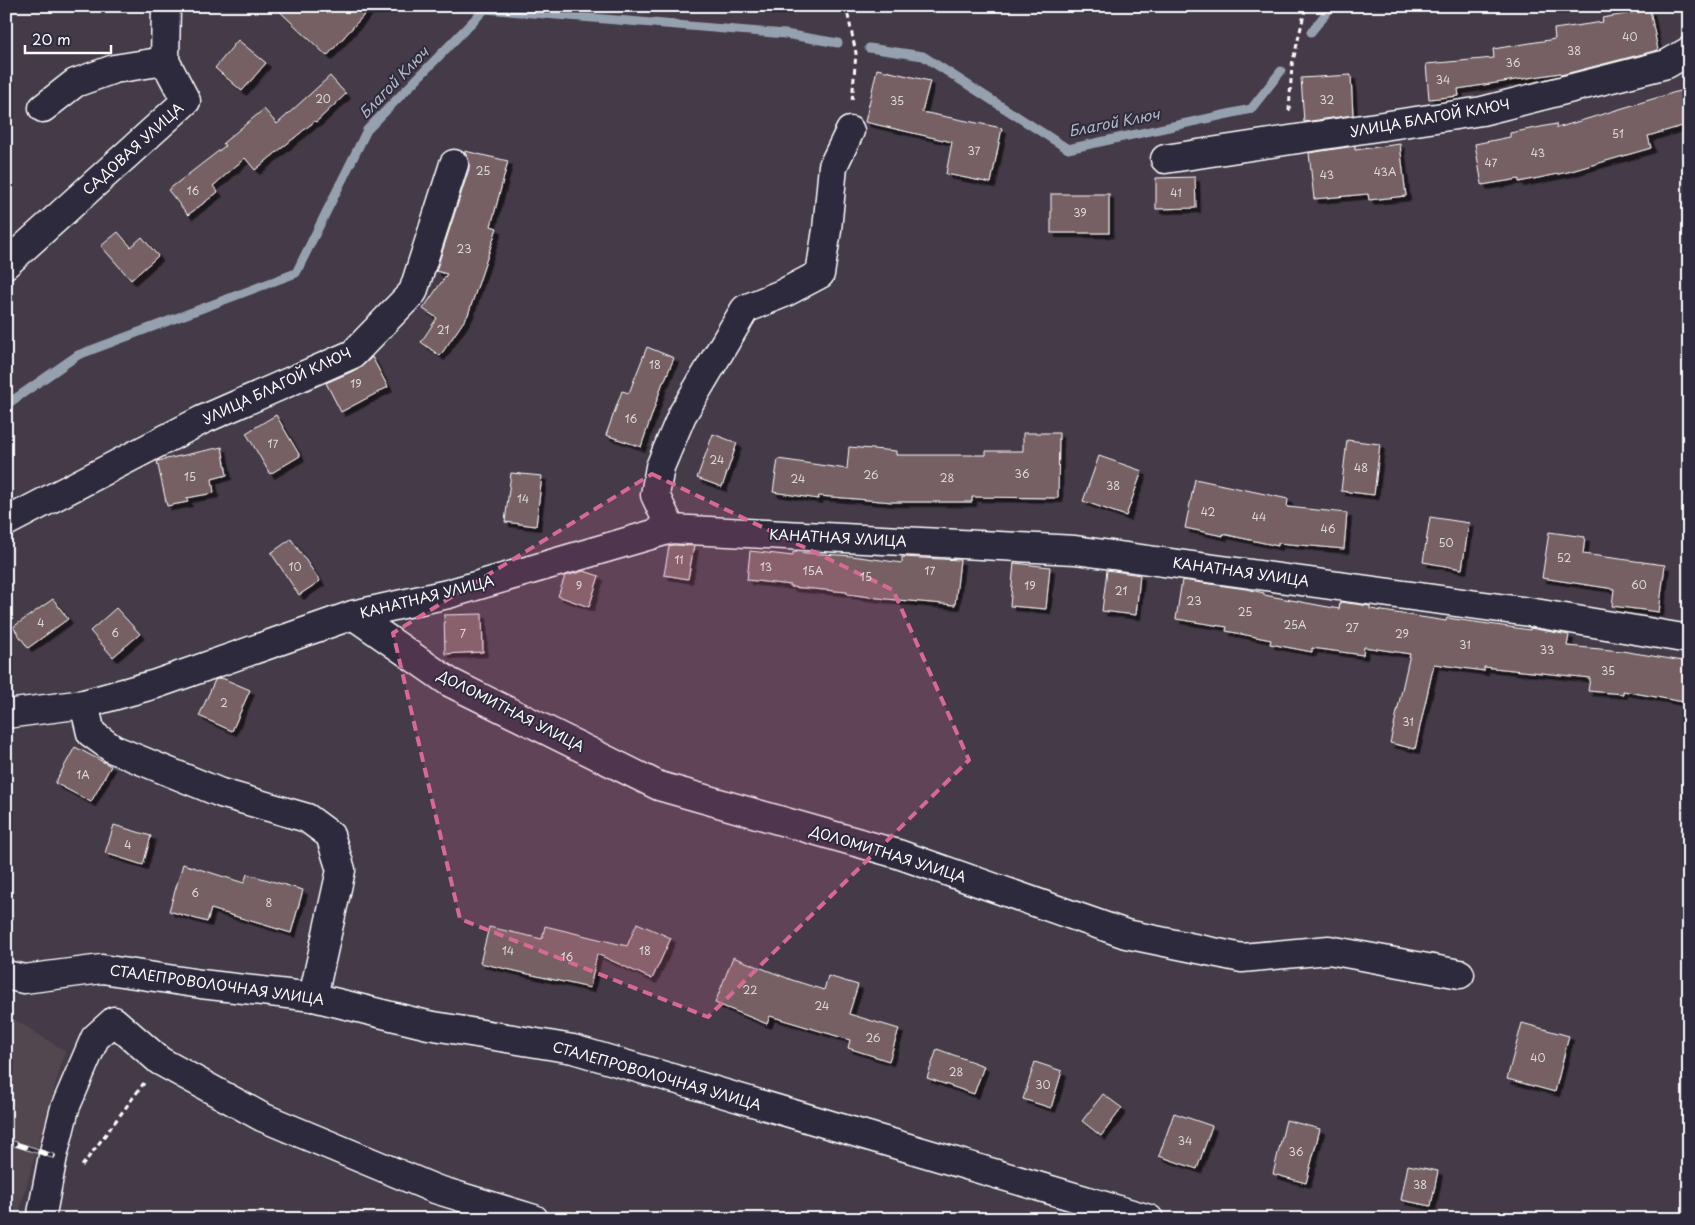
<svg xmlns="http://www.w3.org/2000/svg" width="1695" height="1225" viewBox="0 0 1695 1225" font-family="'Playpen Sans',sans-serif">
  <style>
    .built { fill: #534650 }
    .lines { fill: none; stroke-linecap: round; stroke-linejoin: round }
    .stream { stroke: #96a1b0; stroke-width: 9 }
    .building { fill: #766163; stroke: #fff; filter: url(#shadow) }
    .minor-casing { stroke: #fff; stroke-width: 31 }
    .path { stroke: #fff; stroke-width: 3; stroke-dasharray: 5 4; stroke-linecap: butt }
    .minor { stroke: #2f2a3d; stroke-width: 28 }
    .rail-casing { stroke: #fff; stroke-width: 5.5 }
    .rail { stroke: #2f2a3d; stroke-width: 4; stroke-dasharray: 11; stroke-linecap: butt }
    .marked { fill: #d76994; fill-opacity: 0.2; stroke: #d76994; stroke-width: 4; stroke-dasharray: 10 6; stroke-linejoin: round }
    .labels { text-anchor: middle; stroke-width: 4; stroke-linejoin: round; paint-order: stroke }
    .number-label { font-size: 11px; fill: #ddd8d8 }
    .street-label { font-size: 14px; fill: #fff; stroke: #2f2a3d }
    .water-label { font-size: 15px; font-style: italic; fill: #b0b9c4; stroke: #2f2a3d }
  </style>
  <defs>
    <filter id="shadow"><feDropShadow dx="4.5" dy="4.5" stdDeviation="0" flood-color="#0009"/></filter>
  </defs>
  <rect width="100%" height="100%" fill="#443a48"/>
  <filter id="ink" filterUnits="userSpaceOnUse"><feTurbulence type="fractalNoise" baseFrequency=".02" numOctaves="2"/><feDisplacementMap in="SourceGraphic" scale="10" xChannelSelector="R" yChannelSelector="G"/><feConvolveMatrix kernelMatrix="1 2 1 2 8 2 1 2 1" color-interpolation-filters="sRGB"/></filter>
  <g filter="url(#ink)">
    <polygon class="built" points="6,1014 65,1051 17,1219 6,1219"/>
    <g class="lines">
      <g class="stream">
        <polyline points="1311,32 1332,6"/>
        <polyline points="869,48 923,56 1068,149 1251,109 1281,71"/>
        <polyline points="6,405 78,355 296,273 367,130 485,9 785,34 838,43"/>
      </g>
    </g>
    <g class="building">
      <polygon points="274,6 372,6 327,56"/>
      <polygon points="1650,10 1658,50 1561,75 1560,73 1458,89 1459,96 1429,99 1426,64 1494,58 1493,49 1555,39 1554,29 1603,22 1602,18"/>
      <polygon points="238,40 266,63 242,91 215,68"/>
      <polygon points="877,69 930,81 922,112 1002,128 991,183 946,174 952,142 865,122"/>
      <polygon points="1351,75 1353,115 1304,122 1301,78"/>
      <polygon points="330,76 346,94 316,122 315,121 255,170 245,158 213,186 218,192 188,215 168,190 225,146 223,143 264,109 277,124"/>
      <polygon points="1689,88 1689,124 1648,136 1651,148 1568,172 1519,182 1519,179 1482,185 1475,144 1510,137 1510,133 1556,124 1557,128"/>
      <polygon points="1400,144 1406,196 1369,200 1368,194 1314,199 1309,153 1355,146 1355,150"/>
      <polygon points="465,151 508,161 491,226 497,228 468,315 440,356 421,342 437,318 423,309 447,274 436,271 469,169 469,161 465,153"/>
      <polygon points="1195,177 1196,208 1156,209 1156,178"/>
      <rect x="1051" y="194" width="58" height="39"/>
      <polygon points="118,232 131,247 142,237 158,256 131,280 101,246"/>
      <polygon points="647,347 674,358 664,382 663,382 641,447 606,435 622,391 629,393"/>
      <polygon points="372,357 388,387 341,412 326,383 360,368"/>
      <polygon points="276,415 300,456 270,474 246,433"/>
      <polygon points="1023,433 1059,433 1058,498 972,497 972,502 893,502 819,496 818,499 773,492 778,459 847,469 849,447 896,451 896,455 986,455 986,451 1023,451"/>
      <polygon points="713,434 737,443 722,487 697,478"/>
      <polygon points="1347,440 1380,444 1374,495 1341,491"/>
      <polygon points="222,447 227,475 212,479 214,493 187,498 188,502 167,506 157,461"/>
      <polygon points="1099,456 1142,471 1126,516 1083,501"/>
      <polygon points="511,473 542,476 536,526 505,522"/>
      <polygon points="1195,479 1288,499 1287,507 1347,513 1344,549 1278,543 1278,546 1223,534 1223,536 1185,528"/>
      <polygon points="1430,517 1469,523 1462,569 1423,562"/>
      <polygon points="1549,532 1585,537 1583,554 1665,565 1659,612 1612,606 1614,589 1542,578"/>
      <polygon points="291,539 320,581 299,595 271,553"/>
      <polygon points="673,545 694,546 688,579 664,575 669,546"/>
      <polygon points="750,551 793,556 793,552 852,556 902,563 902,557 960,560 955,605 886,599 847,594 847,592 791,587 791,585 747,580"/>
      <polygon points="1014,563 1050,567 1046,609 1010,606"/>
      <polygon points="1107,570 1140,575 1136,615 1102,611"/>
      <polygon points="584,571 599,576 589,607 558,596 565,576"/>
      <polygon points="1182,580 1246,589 1264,593 1264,595 1339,609 1340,602 1370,606 1370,609 1446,621 1447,618 1530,630 1530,628 1569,635 1567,646 1622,651 1689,662 1689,703 1623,691 1623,694 1588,691 1590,678 1484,667 1484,671 1434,664 1415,749 1390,743 1410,654 1364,647 1363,655 1312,648 1312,652 1270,644 1271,640 1226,631 1227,627 1176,619"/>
      <polygon points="53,599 68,619 28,648 13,627"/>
      <polygon points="116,608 140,634 113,657 90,631"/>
      <polygon points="482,614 483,652 445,654 444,615"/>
      <polygon points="222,678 250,690 232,731 199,716 215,680"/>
      <polygon points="75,747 111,766 91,802 55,783"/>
      <polygon points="114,825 151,836 143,865 105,853"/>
      <polygon points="183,864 244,883 247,874 303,890 291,933 211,909 207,922 169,911"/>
      <polygon points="637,923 671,938 652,979 597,954 590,988 480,963 489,927 542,939 545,926 627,946"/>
      <polygon points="733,957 792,980 824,990 828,976 858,985 849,1014 899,1029 889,1061 848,1048 850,1040 770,1016 767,1024 715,1003"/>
      <polygon points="1522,1023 1569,1036 1555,1092 1507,1079"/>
      <polygon points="937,1049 984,1066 974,1094 927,1078"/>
      <polygon points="1035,1062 1062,1071 1051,1108 1023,1099"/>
      <polygon points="1103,1094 1122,1108 1101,1136 1082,1121"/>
      <polygon points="1174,1113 1212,1126 1197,1169 1159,1156"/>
      <polygon points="1286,1120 1320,1129 1306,1183 1273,1174"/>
      <polygon points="1408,1165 1438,1171 1431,1206 1401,1200"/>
    </g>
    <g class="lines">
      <defs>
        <g id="minor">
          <polyline points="43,108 75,83 114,69 165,61"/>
          <polyline points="1165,159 1482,111 1667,64 1689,51"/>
          <polyline points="6,264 186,101 165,61 166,6"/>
          <polyline points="6,522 202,420 353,354 413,292 454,164"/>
          <polyline points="671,529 655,495 660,467 682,415 745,309 784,293 820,274 827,230 833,166 850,131"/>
          <polyline points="353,615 449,682 659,786 898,854 1126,934 1242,958 1329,950 1460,974"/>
          <polyline points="84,704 91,733 113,749 221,793 307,818 330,835 341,870 313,997"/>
          <polyline points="6,714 84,704 156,684 353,615 448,594 671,529 1075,550 1529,612 1689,639"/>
          <polyline points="6,975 24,979 102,969 201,984 313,997 428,1025 573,1049 1149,1219"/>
          <polyline points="41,1219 53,1156 65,1108 95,1038 114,1021 160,1061 262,1117 435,1189 534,1219"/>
        </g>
      </defs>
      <use href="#minor" class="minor-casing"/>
      <g class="path">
        <polyline points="846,6 856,53 852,102"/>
        <polyline points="1289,111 1292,65 1306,6"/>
        <polyline points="82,1166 144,1083"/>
      </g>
      <use href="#minor" class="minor"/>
      <defs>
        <polyline id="rail" points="6,1141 53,1156"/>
      </defs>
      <use href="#rail" class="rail-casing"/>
      <use href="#rail" class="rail"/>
    </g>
  </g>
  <path class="marked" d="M652 474 893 590 969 760 708 1017 460 919 393 633Z"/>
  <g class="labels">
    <g class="number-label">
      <text x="1630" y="41">40</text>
      <text x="1574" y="55">38</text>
      <text x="1513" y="67">36</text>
      <text x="1443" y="84">34</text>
      <text x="323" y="103">20</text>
      <text x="1327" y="104">32</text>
      <text x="897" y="105">35</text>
      <text x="1618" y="138">51</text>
      <text x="974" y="155">37</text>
      <text x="1538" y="157">43</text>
      <text x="1491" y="167">47</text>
      <text x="483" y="175">25</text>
      <text x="1385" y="176">43А</text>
      <text x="1327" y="179">43</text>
      <text x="193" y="195">16</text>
      <text x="1176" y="197">41</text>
      <text x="1080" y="217">39</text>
      <text x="464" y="253">23</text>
      <text x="443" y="334">21</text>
      <text x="655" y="369">18</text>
      <text x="356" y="388">19</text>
      <text x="631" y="423">16</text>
      <text x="273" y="448">17</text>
      <text x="717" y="464">24</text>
      <text x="1361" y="472">48</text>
      <text x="1022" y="478">36</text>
      <text x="871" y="479">26</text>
      <text x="190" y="481">15</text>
      <text x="947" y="482">28</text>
      <text x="798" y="483">24</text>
      <text x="1113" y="490">38</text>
      <text x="523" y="503">14</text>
      <text x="1208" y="516">42</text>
      <text x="1259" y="521">44</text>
      <text x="1328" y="533">46</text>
      <text x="1446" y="547">50</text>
      <text x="1564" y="562">52</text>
      <text x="679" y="564">11</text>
      <text x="295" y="571">10</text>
      <text x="766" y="571">13</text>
      <text x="813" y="575">15А</text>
      <text x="930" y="575">17</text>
      <text x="866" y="581">15</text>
      <text x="1639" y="589">60</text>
      <text x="579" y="590">9</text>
      <text x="1030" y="590">19</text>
      <text x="1121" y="595">21</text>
      <text x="1194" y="605">23</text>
      <text x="1245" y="616">25</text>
      <text x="41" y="627">4</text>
      <text x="1295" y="629">25А</text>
      <text x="1352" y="632">27</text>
      <text x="115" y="637">6</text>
      <text x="463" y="638">7</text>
      <text x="1402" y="638">29</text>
      <text x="1465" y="649">31</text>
      <text x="1547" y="654">33</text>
      <text x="1608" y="675">35</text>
      <text x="224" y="707">2</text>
      <text x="1408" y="726">31</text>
      <text x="83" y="779">1А</text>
      <text x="128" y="849">4</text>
      <text x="195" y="897">6</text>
      <text x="269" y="907">8</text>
      <text x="508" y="955">14</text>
      <text x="645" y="955">18</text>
      <text x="567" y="961">16</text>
      <text x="750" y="994">22</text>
      <text x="822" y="1010">24</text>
      <text x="873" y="1042">26</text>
      <text x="1538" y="1062">40</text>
      <text x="956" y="1076">28</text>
      <text x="1043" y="1089">30</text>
      <text x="1185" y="1145">34</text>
      <text x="1296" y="1156">36</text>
      <text x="1420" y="1189">38</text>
    </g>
    <g class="street-label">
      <text transform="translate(1430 118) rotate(-10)" y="5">УЛИЦА БЛАГОЙ КЛЮЧ</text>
      <text transform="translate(133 149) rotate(-42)" y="5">САДОВАЯ УЛИЦА</text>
      <text transform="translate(277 386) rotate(-25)" y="5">УЛИЦА БЛАГОЙ КЛЮЧ</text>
      <text transform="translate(838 538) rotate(3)" y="5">КАНАТНАЯ УЛИЦА</text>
      <text transform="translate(1241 572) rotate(8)" y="5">КАНАТНАЯ УЛИЦА</text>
      <text transform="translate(427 597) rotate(-14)" y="5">КАНАТНАЯ УЛИЦА</text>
      <text transform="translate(511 711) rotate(27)" y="5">ДОЛОМИТНАЯ УЛИЦА</text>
      <text transform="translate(888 854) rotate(17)" y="5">ДОЛОМИТНАЯ УЛИЦА</text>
      <text transform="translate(217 985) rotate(8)" y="5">СТАЛЕПРОВОЛОЧНАЯ УЛИЦА</text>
      <text transform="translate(657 1076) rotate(16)" y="5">СТАЛЕПРОВОЛОЧНАЯ УЛИЦА</text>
    </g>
    <g class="water-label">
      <text transform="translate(394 83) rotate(-46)" y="5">Благой Ключ</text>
      <text transform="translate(1114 123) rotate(-11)" y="5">Благой Ключ</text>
    </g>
  </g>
  <rect width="1695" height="1225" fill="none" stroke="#2f2a3d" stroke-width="25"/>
  <rect x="12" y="12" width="1670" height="1200" fill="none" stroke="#fff" stroke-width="2" filter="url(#ink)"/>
  <path d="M25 45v8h86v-8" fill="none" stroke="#ffffff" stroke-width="2.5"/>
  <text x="32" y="45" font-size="15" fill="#ffffff" stroke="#2f2a3d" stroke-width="4" paint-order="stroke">20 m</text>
</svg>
